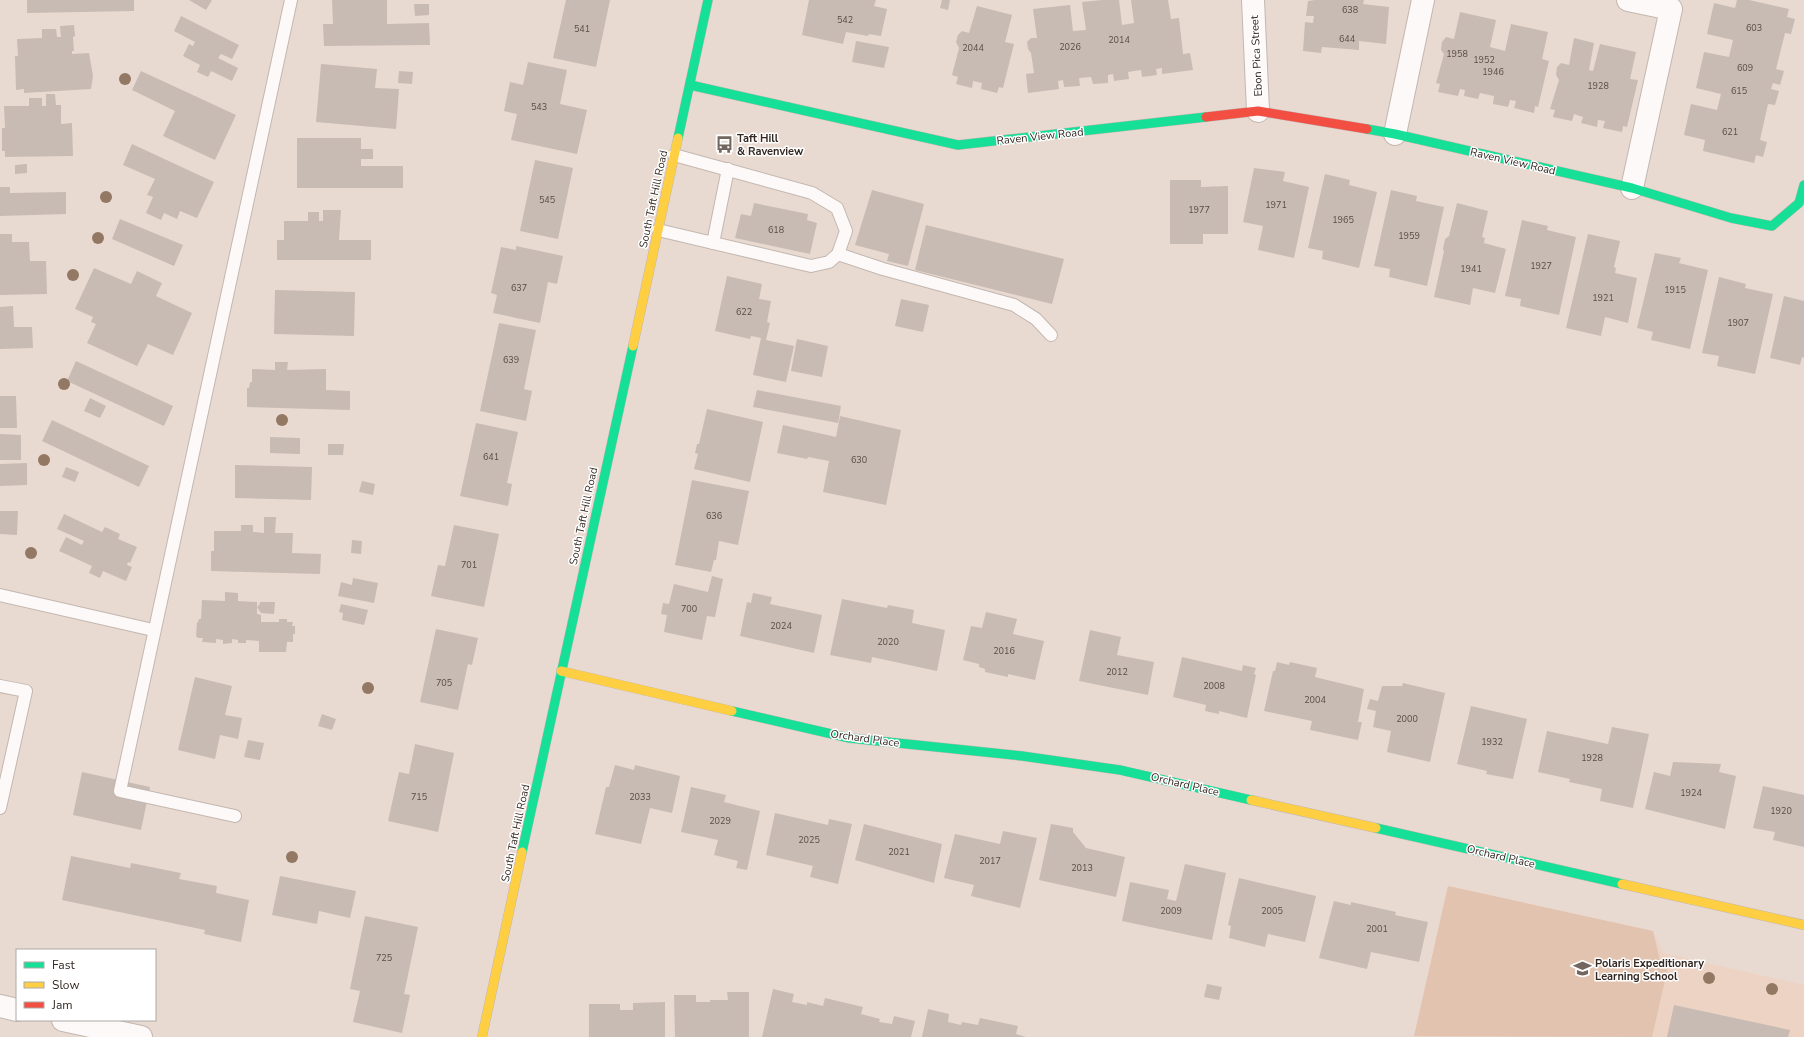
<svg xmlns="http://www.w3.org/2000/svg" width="1804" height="1037" viewBox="0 0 1804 1037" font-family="'Nunito Sans',sans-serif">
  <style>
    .built { fill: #ecd3c3 }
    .green { fill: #e1c3b0 }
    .building { fill: #c7bbb4 }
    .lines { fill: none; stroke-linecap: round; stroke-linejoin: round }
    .lane-casing { stroke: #c3b7b0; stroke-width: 14 }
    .street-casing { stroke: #c3b7b0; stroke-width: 24 }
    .fast-casing { stroke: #c3b7b0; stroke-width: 10 }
    .slow-casing { stroke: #c3b7b0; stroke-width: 10 }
    .jam-casing { stroke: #c3b7b0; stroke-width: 10 }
    .lane { stroke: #fcf9f8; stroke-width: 12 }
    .street { stroke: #fcf9f8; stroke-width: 22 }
    .fast { stroke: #16e098; stroke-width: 9 }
    .slow { stroke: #ffcf43; stroke-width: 9 }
    .jam { stroke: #f24e42; stroke-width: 9 }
    .tree { fill: #937864 }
    .labels { text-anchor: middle; stroke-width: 3; stroke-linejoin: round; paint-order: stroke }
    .number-label { font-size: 9px; fill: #584d46 }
    .street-label { font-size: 11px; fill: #332822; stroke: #fff }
    .poi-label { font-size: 11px; font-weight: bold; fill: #332822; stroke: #fff; text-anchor: start }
  </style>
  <rect width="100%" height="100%" fill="#e9dad1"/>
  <polygon class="built" points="1448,886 1653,931 1663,953 1804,985 1804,1037 1414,1037"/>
  <polygon class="green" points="1448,886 1653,931 1660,961 1669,963 1652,1037 1414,1036"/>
  <g class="building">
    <polygon points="27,0 134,0 134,11 27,13"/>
    <polygon points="189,0 212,0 206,10"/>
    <polygon points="332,0 387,0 387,24 429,23 430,45 324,46 323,24 333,24"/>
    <polygon points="566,0 610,0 596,67 553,58"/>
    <polygon points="809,0 876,0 874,6 887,9 881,36 869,34 868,36 846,32 843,44 802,35"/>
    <polygon points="942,0 950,0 948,10 940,8"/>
    <polygon points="1102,0 1119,0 1122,25 1134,23 1131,0 1168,0 1171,19 1179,18 1183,54 1190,53 1193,70 1162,74 1162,68 1156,69 1157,75 1142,77 1141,70 1128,72 1129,79 1114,81 1113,74 1108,75 1108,83 1093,84 1091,77 1079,78 1080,86 1064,87 1063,80 1058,81 1059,89 1028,93 1026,74 1034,73 1031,53 1028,49 1027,42 1031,38 1037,38 1033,9 1070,5 1073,31 1086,30 1082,2"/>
    <polygon points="1315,0 1364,0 1363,4 1389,7 1386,44 1359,41 1359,50 1322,47 1321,53 1303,51 1305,22 1313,23 1314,16 1306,16 1308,1"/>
    <polygon points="1737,0 1749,0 1789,9 1787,17 1795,19 1791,34 1785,33 1776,69 1784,71 1780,85 1773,83 1771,89 1779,91 1775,105 1768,104 1760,140 1767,142 1763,157 1756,155 1754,163 1703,151 1705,140 1684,135 1691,104 1717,110 1721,94 1696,88 1704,52 1729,57 1733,40 1707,34 1714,3 1735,8"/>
    <polygon points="414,4 429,4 429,15 415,16"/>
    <polygon points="977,6 1012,15 1005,42 1014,44 1003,88 999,87 997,93 981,89 982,83 973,81 972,88 956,84 958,77 952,75 959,48 956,42 958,35 962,31 969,33"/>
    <polygon points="1460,12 1496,20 1490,47 1505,51 1511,24 1548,32 1542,59 1549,61 1538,107 1535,106 1534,113 1514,108 1516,101 1510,100 1508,107 1493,104 1494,96 1480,93 1478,99 1464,96 1465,90 1460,89 1458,96 1438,92 1440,84 1436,83 1444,54 1441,50 1442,42 1446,37 1454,39"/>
    <polygon points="181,16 239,45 232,59 221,54 218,58 238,68 232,81 211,71 208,77 197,72 200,65 183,56 189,44 193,46 195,42 174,31"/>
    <polygon points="74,25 75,36 73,37 74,51 72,51 72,54 89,53 93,76 91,89 24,93 24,89 16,90 15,56 18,56 17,39 42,38 42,29 56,29 57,37 61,37 60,26"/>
    <polygon points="1574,38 1594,43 1589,70 1593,71 1600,44 1636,52 1630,79 1638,80 1627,127 1623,126 1622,132 1603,128 1605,121 1598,120 1597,127 1581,123 1583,117 1574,114 1572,121 1553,117 1555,110 1550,109 1559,80 1556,75 1557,67 1561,63 1569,65"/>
    <polygon points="856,41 889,47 884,68 852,62"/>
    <polygon points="528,62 567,70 560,104 587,110 577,154 511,140 517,114 504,111 510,82 523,85"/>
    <polygon points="321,64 377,69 375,88 399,89 396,129 316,122"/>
    <polygon points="141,71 236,115 215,160 163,136 175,111 132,90"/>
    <polygon points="399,71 413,72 412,84 398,83"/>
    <polygon points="46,94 55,94 56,105 61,105 61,124 72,123 73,156 5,157 5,151 2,151 2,128 5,128 4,106 29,106 29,98 42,98 42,106 46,106"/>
    <polygon points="297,138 361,138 361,149 373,149 373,159 361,159 361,166 403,166 403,188 297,188"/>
    <polygon points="132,144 214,182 197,218 180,211 177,219 164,213 161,220 146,213 153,197 147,195 155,179 123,165"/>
    <polygon points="535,160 573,168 558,239 520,231"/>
    <polygon points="27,164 27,173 15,174 15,165"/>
    <polygon points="1254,168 1285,172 1283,181 1309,187 1294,258 1258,250 1263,226 1243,222"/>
    <polygon points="1325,174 1350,180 1349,185 1377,192 1359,268 1322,259 1323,251 1308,248"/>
    <polygon points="1170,180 1201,180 1201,187 1228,186 1228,234 1203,234 1203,244 1170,244"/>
    <polygon points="0,187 10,187 10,193 66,192 66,214 0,216"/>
    <polygon points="872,190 924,204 908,266 887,261 889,254 855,245"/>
    <polygon points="1391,190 1417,196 1416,201 1444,207 1427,286 1389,277 1390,269 1374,266"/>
    <polygon points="754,203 808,214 807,220 817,223 810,254 735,238 741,214 751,216"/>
    <polygon points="1457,203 1488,211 1482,237 1485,238 1484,243 1506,249 1495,293 1473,288 1470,305 1434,297 1444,251 1443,249 1445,239 1449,236"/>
    <polygon points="323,210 341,210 339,240 371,240 371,260 277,260 277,240 284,240 284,221 308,221 308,212 319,212 319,221 323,221"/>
    <polygon points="120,219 183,245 174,266 112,239"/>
    <polygon points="1522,220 1548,226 1547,230 1576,237 1559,315 1520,306 1521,299 1505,296"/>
    <polygon points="926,225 1064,259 1052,304 915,270"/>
    <polygon points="0,234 12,234 12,242 29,242 30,261 46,261 47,294 0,295"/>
    <polygon points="1588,234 1620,241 1614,267 1616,268 1615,273 1637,278 1628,323 1605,317 1601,336 1566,328"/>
    <polygon points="516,246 563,256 557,284 548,282 540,323 493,313 497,295 491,293 501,247 516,250"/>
    <polygon points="1655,253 1681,258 1679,263 1708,270 1690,349 1651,340 1653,332 1637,328"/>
    <polygon points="94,268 131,284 137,271 162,283 156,296 192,313 173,355 148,344 137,366 87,343 96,324 91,322 93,317 75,309"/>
    <polygon points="727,276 762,284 759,299 771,301 767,322 770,323 766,340 794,346 786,382 753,375 761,338 751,336 750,339 715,331"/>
    <polygon points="1719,277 1746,284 1745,288 1773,294 1755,374 1717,366 1719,356 1702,353"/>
    <polygon points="275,290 355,292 354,336 274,334"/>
    <polygon points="1784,296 1804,301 1804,358 1802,357 1800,365 1770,358"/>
    <polygon points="901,299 929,305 923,332 895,326"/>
    <polygon points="13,306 14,327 32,327 33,348 0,349 0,307"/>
    <polygon points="499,323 536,330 524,389 532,391 526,421 480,411"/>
    <polygon points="797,339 828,346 822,377 791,371"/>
    <polygon points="76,361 173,406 164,426 67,381"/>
    <polygon points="275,362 288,362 287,370 326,369 326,390 350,391 350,410 247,407 247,388 249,388 250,382 252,382 252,369 275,370"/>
    <polygon points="757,390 841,406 838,423 753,407"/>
    <polygon points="0,396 16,396 17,428 0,428"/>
    <polygon points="90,398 106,406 100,418 84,411"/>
    <polygon points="707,409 763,422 750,482 694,469 698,454 695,453 697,444 699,444"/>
    <polygon points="840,416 901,430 886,505 823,492 829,461 808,457 807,459 777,453 783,425 836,437"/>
    <polygon points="52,420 149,466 139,487 42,441"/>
    <polygon points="476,423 518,432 507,483 512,484 508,506 460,496"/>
    <polygon points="0,434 21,435 21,460 0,460"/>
    <polygon points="270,437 300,438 300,454 270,453"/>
    <polygon points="328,444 344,444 343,455 328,455"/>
    <polygon points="27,463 27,485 0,486 0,464"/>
    <polygon points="235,465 312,467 311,500 235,498"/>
    <polygon points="66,467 79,472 75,482 62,477"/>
    <polygon points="692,480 749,491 738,545 719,541 716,560 714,560 711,572 675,565"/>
    <polygon points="362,481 375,484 373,495 359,492"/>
    <polygon points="0,511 18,511 17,535 0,534"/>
    <polygon points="64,514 102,532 105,527 120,534 118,539 137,547 130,563 128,562 127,565 132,567 126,581 103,571 100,578 89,573 92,566 59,551 66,537 82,545 84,541 57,529"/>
    <polygon points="264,517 276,517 275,533 293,533 292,553 321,554 320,574 211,571 211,551 214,551 214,531 241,531 241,525 253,525 253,532 264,533"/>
    <polygon points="454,525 499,534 484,607 431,596 438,565 445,566"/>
    <polygon points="352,540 362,541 361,554 351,553"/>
    <polygon points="712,576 723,579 715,617 707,616 702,640 664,632 667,615 661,614 663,603 669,604 674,584 708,592"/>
    <polygon points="353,578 378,583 374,603 338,596 341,582 352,585"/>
    <polygon points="225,592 238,593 238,601 257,602 257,614 261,615 261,622 279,622 279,619 287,619 287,622 293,622 292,626 295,626 295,634 293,634 293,642 287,642 286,652 259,652 259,641 246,640 246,643 238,643 238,640 232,639 232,643 223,644 223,640 216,639 216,643 202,642 203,638 198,638 196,636 197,622 198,622 199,619 201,619 202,600 225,601"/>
    <polygon points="753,593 772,597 770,604 822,615 814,653 740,636 747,602 751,603"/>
    <polygon points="842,599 887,608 888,605 914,610 912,623 945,630 937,671 872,657 871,663 830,655"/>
    <polygon points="260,602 275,602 274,614 261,613 257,607 260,604"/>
    <polygon points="341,604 368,610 364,625 342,620 343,613 339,612"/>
    <polygon points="986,612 1017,619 1013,634 1044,641 1035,680 1008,674 1008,677 985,672 985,669 979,667 979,664 963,660 971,626 982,628"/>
    <polygon points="436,629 478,638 472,665 468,664 458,710 420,702"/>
    <polygon points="1090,630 1121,637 1117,655 1154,662 1148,695 1079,681"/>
    <polygon points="1182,657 1242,671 1243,665 1256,668 1254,674 1256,675 1247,718 1219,711 1219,714 1205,711 1206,705 1173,697"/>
    <polygon points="1277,662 1289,665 1290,662 1317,668 1315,677 1364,689 1358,722 1362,722 1358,740 1310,730 1312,721 1264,711 1273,671 1275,671"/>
    <polygon points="195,677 232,686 225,715 242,718 238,739 220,735 215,759 178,750"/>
    <polygon points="1403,683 1445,693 1430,762 1387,752 1391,731 1373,727 1376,711 1367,709 1370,699 1378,701 1382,686 1402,686"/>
    <polygon points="1471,706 1527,719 1513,779 1486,774 1487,771 1457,764"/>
    <polygon points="322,714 336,719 332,730 318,726"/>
    <polygon points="1612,727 1649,734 1633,808 1600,801 1602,789 1569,782 1570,779 1538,772 1547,731 1608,744"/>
    <polygon points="248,740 264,743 260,760 244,757"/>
    <polygon points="415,744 454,753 438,832 388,821 399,772 409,774"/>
    <polygon points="1673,762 1721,764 1719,772 1736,776 1725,829 1645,809 1654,772 1670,776"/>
    <polygon points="615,765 634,770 635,765 680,776 672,813 650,808 641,844 595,834 606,787 609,787"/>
    <polygon points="82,772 150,787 141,830 73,815"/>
    <polygon points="1763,786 1804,795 1804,847 1773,840 1775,832 1753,828"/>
    <polygon points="691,787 726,795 724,802 760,811 747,870 736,868 738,861 714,855 718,840 681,832"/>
    <polygon points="775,813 828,825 829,819 852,824 838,884 810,877 813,866 766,855"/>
    <polygon points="864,824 942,844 934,883 855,860"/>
    <polygon points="1051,824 1073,828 1073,832 1086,848 1125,857 1116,897 1039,880"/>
    <polygon points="1003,831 1037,838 1020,908 971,896 974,885 944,878 955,834 1000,844"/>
    <polygon points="71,856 130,868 131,863 181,873 179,879 217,886 216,893 249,900 241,942 204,934 205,930 62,900"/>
    <polygon points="1185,864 1226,873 1212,940 1122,921 1130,882 1169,890 1167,899 1176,901"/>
    <polygon points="280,876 356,891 350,918 319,911 317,924 272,915"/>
    <polygon points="1239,878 1316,896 1305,942 1268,934 1265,947 1229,938 1231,926 1228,925"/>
    <polygon points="1334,901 1351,905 1351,902 1396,912 1395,915 1428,922 1419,962 1371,952 1367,969 1319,958"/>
    <polygon points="365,916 418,927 404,994 410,995 402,1033 353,1022 360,991 350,989"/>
    <polygon points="1207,984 1222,987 1219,1000 1204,997"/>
    <polygon points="773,989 794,994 792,1002 807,1005 807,1002 823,1006 825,998 863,1007 861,1014 880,1019 879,1022 892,1024 894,1016 915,1021 911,1037 762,1037"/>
    <polygon points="727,992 749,992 749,1037 675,1037 674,995 696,995 696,1002 710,1002 710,1000 728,1000"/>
    <polygon points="665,1002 665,1037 589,1037 589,1004 620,1004 620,1010 633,1010 633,1003"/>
    <polygon points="1674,1005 1790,1030 1788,1037 1667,1037"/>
    <polygon points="928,1009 949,1014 948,1022 961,1025 962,1022 978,1025 980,1018 1018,1026 1016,1034 1026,1037 922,1037"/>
  </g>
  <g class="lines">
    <defs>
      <g id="lane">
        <polyline points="658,230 811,266 829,262 838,254 846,231 837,208 812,193 674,155"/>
        <polyline points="713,243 728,169"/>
        <polyline points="838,254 883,269 1014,305 1036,319 1051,335"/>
        <polyline points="0,595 153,630"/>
        <polyline points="0,686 26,691 0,808"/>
        <polyline points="235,816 120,791 291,0"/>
      </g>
      <g id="street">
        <polyline points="1253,0 1258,111"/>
        <polyline points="1628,0 1671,9 1632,188"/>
        <polyline points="1395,134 1423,0"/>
        <polyline points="0,1006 17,1010"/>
        <polyline points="63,1020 141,1037"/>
      </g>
      <g id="fast">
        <polyline points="690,85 958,145 1206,117"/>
        <polyline points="1367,129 1395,134 1632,188 1731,218 1772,226 1799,203 1804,185"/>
        <polyline points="678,138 708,0"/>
        <polyline points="732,711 849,738 1022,756 1120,770 1251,800"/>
        <polyline points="1376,828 1622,884"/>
        <polyline points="522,852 633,346"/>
      </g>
      <g id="slow">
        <polyline points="633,346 678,138"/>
        <polyline points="561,671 732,711"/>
        <polyline points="1251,800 1376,828"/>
        <polyline points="1622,884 1804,925"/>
        <polyline points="482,1037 522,852"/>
      </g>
      <polyline id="jam" points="1206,117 1258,111 1367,129"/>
    </defs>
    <use href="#lane" class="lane-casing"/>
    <use href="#street" class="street-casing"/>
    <use href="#fast" class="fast-casing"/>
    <use href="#slow" class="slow-casing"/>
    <use href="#jam" class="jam-casing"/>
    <use href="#lane" class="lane"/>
    <use href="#street" class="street"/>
    <use href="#fast" class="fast"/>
    <use href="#slow" class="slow"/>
    <use href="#jam" class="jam"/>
  </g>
  <g class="tree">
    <circle cx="125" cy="79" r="6"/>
    <circle cx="106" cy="197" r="6"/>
    <circle cx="98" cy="238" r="6"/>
    <circle cx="73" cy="275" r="6"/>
    <circle cx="64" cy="384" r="6"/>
    <circle cx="282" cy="420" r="6"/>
    <circle cx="44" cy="460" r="6"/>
    <circle cx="31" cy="553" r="6"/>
    <circle cx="368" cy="688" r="6"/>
    <circle cx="292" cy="857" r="6"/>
    <circle cx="1709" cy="978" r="6"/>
    <circle cx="1772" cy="989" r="6"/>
  </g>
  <defs>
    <symbol id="bus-bare" viewBox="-9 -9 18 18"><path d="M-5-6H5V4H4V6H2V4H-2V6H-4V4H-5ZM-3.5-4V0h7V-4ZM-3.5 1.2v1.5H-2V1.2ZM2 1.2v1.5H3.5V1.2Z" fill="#73665f" stroke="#fff" stroke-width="2.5" paint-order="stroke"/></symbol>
    <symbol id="school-bare" viewBox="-9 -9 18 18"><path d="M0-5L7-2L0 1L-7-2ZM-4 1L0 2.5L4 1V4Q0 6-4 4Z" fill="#73665f" stroke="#fff" stroke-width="2.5" paint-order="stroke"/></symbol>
  </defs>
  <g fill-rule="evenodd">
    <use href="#bus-bare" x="712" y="132" width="25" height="25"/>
    <use href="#school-bare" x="1570" y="956" width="25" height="25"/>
  </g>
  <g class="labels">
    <g class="number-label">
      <text x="1350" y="13">638</text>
      <text x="845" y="23">542</text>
      <text x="1754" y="31">603</text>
      <text x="582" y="32">541</text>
      <text x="1347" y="42">644</text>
      <text x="1119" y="43">2014</text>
      <text x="1070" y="50">2026</text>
      <text x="973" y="51">2044</text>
      <text x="1457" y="57">1958</text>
      <text x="1484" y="63">1952</text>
      <text x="1745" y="71">609</text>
      <text x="1493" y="75">1946</text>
      <text x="1598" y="89">1928</text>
      <text x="1739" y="94">615</text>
      <text x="539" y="110">543</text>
      <text x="1730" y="135">621</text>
      <text x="547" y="203">545</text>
      <text x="1276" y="208">1971</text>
      <text x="1199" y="213">1977</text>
      <text x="1343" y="223">1965</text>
      <text x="776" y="233">618</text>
      <text x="1409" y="239">1959</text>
      <text x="1541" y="269">1927</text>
      <text x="1471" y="272">1941</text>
      <text x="519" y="291">637</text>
      <text x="1675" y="293">1915</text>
      <text x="1603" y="301">1921</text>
      <text x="744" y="315">622</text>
      <text x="1738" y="326">1907</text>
      <text x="511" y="363">639</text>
      <text x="491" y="460">641</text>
      <text x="859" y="463">630</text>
      <text x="714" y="519">636</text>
      <text x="469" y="568">701</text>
      <text x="689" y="612">700</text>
      <text x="781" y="629">2024</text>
      <text x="888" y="645">2020</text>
      <text x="1004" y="654">2016</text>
      <text x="1117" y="675">2012</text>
      <text x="444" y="686">705</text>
      <text x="1214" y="689">2008</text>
      <text x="1315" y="703">2004</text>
      <text x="1407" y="722">2000</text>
      <text x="1492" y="745">1932</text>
      <text x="1592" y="761">1928</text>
      <text x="1691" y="796">1924</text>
      <text x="419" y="800">715</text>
      <text x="640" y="800">2033</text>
      <text x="1781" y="814">1920</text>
      <text x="720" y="824">2029</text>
      <text x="809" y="843">2025</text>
      <text x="899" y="855">2021</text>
      <text x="990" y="864">2017</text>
      <text x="1082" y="871">2013</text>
      <text x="1171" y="914">2009</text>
      <text x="1272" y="914">2005</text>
      <text x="1377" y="932">2001</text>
      <text x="384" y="961">725</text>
    </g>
    <g class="street-label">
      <text transform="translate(1256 56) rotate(-93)" y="4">Ebon Pica Street</text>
      <text transform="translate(1040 136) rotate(-6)" y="4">Raven View Road</text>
      <text transform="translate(1513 161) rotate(13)" y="4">Raven View Road</text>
      <text transform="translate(653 199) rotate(-78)" y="4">South Taft Hill Road</text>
      <text transform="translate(583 516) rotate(-78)" y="4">South Taft Hill Road</text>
      <text transform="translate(865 738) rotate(8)" y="4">Orchard Place</text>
      <text transform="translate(1185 784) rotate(13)" y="4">Orchard Place</text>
      <text transform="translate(515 833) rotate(-78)" y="4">South Taft Hill Road</text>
      <text transform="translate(1501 856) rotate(13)" y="4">Orchard Place</text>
    </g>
    <g class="poi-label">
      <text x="737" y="142">Taft Hill<tspan x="737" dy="13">&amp; Ravenview</tspan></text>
      <text x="1595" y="967">Polaris Expeditionary<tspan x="1595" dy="13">Learning School</tspan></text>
    </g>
  </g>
  <rect x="16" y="949" width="140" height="72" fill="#ffffff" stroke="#ada9a7"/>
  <rect x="24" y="962" width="20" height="6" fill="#16e098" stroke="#ada9a7"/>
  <text x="52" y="969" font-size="12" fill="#332822">Fast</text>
  <rect x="24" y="982" width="20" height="6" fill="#ffcf43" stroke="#ada9a7"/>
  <text x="52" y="989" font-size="12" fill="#332822">Slow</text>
  <rect x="24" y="1002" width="20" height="6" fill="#f24e42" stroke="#ada9a7"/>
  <text x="52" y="1009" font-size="12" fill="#332822">Jam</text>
</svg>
